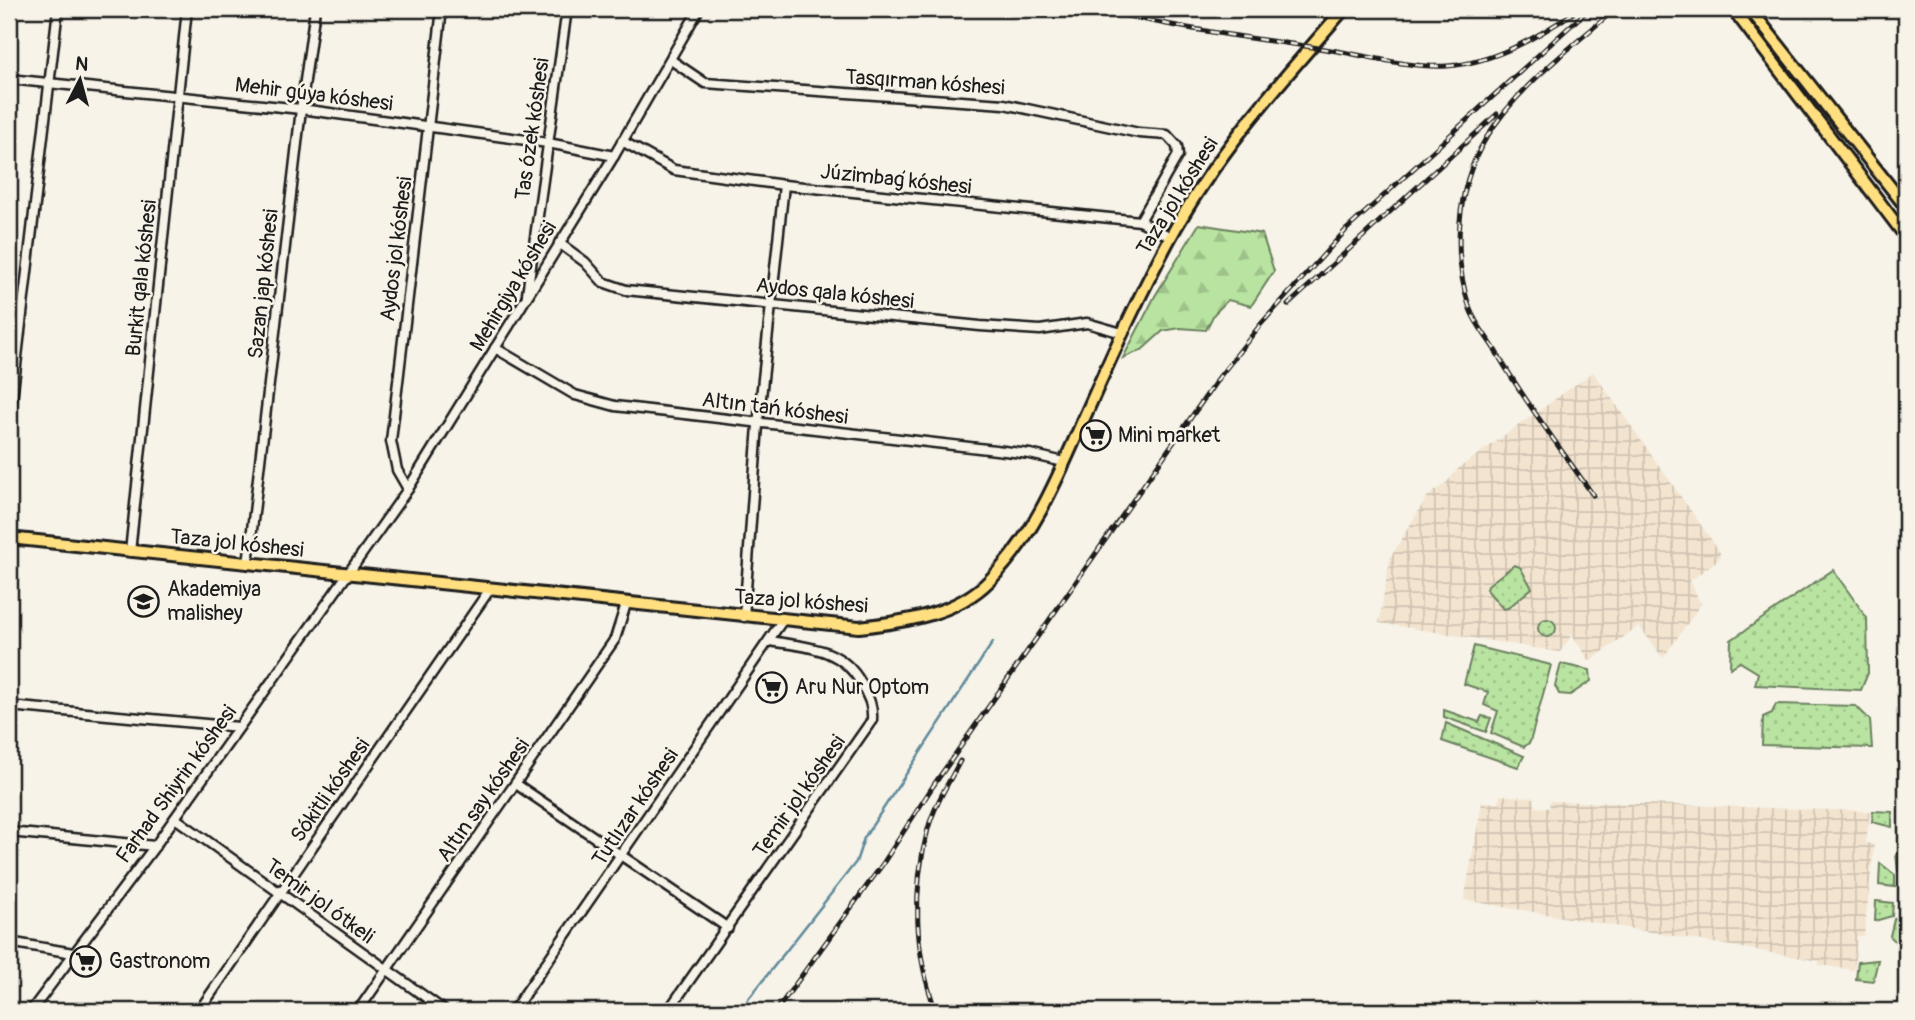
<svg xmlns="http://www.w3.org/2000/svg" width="1915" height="1020" viewBox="0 0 1915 1020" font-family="Pangolin,sans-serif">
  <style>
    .industrial { fill: url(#industrial-grid) }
    .grass { fill: url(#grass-dots); stroke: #6a805e; stroke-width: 2 }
    .forest { fill: url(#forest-firs); stroke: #6a805e; stroke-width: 2 }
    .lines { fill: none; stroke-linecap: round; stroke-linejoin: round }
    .stream { stroke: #608a9b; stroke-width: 2.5 }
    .minor-casing { stroke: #1c1c1c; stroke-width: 13 }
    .major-casing { stroke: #1c1c1c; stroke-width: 16 }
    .minor { stroke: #f7f3e8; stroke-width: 8 }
    .major { stroke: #ffdf80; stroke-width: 10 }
    .rail-casing { stroke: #1c1c1c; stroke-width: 5 }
    .rail { stroke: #f7f3e8; stroke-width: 2.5; stroke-dasharray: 8; stroke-linecap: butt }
    .labels { text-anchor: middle; stroke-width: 5; stroke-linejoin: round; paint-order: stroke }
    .street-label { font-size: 21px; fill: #1c1c1c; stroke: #f7f3e8 }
    .poi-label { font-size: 21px; fill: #1c1c1c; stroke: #f7f3e8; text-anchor: start }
  </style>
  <defs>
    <pattern id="industrial-grid" width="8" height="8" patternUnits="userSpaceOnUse" patternTransform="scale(1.75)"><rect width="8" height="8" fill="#f3e4d0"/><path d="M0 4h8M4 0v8" fill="none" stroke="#d0c3b2"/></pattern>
    <pattern id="grass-dots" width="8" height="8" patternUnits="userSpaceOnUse" patternTransform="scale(1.75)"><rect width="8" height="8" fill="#b8e3a0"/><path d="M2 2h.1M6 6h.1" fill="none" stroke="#9ec289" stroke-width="1.8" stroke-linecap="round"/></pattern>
    <pattern id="forest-firs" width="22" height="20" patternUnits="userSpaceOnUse" patternTransform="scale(1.75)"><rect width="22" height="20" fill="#b8e3a0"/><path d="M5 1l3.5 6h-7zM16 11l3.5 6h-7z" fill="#9ec289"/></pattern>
  </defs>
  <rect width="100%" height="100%" fill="#f7f3e8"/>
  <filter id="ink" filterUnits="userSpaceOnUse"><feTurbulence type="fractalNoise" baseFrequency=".0143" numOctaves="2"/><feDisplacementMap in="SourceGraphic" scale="14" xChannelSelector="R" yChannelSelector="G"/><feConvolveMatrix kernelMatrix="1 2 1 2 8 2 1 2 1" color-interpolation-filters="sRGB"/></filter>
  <g filter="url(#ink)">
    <g class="industrial">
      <polygon points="1593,372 1720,552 1719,559 1690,581 1701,604 1663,658 1639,626 1590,661 1572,635 1560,652 1379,623 1390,558 1427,497 1446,483 1459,468"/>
      <polygon points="1500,795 1535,798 1535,807 1549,808 1550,801 1870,811 1866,843 1874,845 1864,936 1857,936 1854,970 1819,965 1819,961 1464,900 1482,802 1499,803"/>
    </g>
    <g class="grass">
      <polygon points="1514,565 1520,567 1532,588 1508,608 1503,609 1487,590 1488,585"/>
      <polygon points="1833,570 1867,618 1868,673 1861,690 1755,685 1758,673 1740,662 1730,668 1731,640"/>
      <circle cx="1547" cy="628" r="9"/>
      <polygon points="1474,646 1551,665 1530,742 1524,747 1491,733 1498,711 1484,705 1488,692 1464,684"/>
      <polygon points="1561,664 1590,670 1591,681 1570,695 1559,694 1555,686"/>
      <polygon points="1776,704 1856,706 1870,720 1872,748 1762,745 1763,717 1772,713"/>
      <polygon points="1444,710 1479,722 1482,716 1491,718 1486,732 1444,717"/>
      <polygon points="1446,723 1524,756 1518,767 1442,741"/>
      <polygon points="1873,811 1892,812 1892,827 1872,822"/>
      <polygon points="1906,849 1906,877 1898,870 1896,854"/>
      <polygon points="1880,863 1895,875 1895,887 1879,885"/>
      <polygon points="1876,901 1893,903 1892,916 1875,921"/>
      <polygon points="1906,914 1903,949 1890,936 1894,919"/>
      <polygon points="1878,960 1873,981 1856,979 1858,962"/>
    </g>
    <polygon class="forest" points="1199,224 1262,234 1274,271 1251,306 1228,300 1214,314 1206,330 1180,328 1163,331 1142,350 1123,358 1155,296"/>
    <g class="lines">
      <polyline class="stream" points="739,1011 856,862 864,838 993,642"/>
      <defs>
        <g id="minor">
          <polyline points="671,60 705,83 1004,104 1139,133 1167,135 1177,146 1178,155 1140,221"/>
          <polyline points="9,79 301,109 548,143 614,156"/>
          <polyline points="622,141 674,170 784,185 1140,221 1171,237"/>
          <polyline points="559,243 585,262 603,282 626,290 980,326 1040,330 1087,323 1122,333"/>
          <polyline points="527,294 567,9"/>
          <polyline points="495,348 575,395 615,406 1030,454 1064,462"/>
          <polyline points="9,425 58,9"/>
          <polyline points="408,489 397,470 391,441 442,9"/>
          <polyline points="130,552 187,9"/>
          <polyline points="248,564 301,109 315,9"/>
          <polyline points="744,617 758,425 784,185"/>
          <polyline points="9,706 239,727"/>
          <polyline points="516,784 728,928"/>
          <polyline points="175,818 445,1011"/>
          <polyline points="9,832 155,846"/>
          <polyline points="9,942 73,953"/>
          <polyline points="31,1011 155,846 408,489 614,156 699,9"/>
          <polyline points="199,1011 490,589"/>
          <polyline points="358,1011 615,639 626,604"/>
          <polyline points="513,1011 782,621"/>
          <path d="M668 1011 872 720C873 704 868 697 861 683 841 647 807 647 770 641"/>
        </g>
        <g id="major">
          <polyline points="1733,9 1906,237"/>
          <polyline points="1750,9 1906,207"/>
          <path d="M9 538 859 627C904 622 956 615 990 580 1038 532 1062 467 1089 407 1114 350 1140 294 1169 240 1215 155 1281 81 1344 9"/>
        </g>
      </defs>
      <use href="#minor" class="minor-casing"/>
      <use href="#major" class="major-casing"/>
      <use href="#minor" class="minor"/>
      <use href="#major" class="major"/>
      <defs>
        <g id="rail">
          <path d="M1100 9C1175 29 1254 38 1331 50 1368 56 1409 68 1447 66 1493 63 1536 38 1573 13"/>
          <polyline points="1288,305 1497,114"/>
          <path d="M1593 495C1559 447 1524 400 1495 350 1487 337 1475 323 1470 309 1452 256 1456 188 1485 140 1516 88 1570 49 1615 9"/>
          <polyline points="776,1011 882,865 933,786 1220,376 1261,324 1347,229 1589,9"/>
          <path d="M936 1011C914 954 912 889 928 829 934 806 949 782 960 761"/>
        </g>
      </defs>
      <use href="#rail" class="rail-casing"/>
      <use href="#rail" class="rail"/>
    </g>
  </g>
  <defs>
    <symbol id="supermarket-ring" viewBox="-11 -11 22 22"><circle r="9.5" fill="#f7f3e8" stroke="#1c1c1c" stroke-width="1.5"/><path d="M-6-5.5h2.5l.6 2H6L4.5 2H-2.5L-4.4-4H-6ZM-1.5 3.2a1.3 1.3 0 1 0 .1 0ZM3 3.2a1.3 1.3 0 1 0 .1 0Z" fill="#1c1c1c"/></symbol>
    <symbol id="school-ring" viewBox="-11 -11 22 22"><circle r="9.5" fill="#f7f3e8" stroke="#1c1c1c" stroke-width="1.5"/><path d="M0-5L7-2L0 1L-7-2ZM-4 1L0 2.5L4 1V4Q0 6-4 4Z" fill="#1c1c1c"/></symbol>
  </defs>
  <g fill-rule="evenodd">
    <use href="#supermarket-ring" x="1078" y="418" width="35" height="35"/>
    <use href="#school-ring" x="126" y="584" width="35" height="35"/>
    <use href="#supermarket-ring" x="754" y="670" width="35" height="35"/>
    <use href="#supermarket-ring" x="68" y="944" width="35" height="35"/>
  </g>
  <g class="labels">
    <g class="street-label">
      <text transform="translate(925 82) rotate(4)" y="7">Tasqırman kóshesi</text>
      <text transform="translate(314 94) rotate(7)" y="7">Mehir gúyа kóshesi</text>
      <text transform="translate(532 129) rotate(-82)" y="7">Tas ózek kóshesi</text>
      <text transform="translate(896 179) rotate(6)" y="7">Júzimbaǵ kóshesi</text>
      <text transform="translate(1177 196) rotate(-58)" y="7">Taza jol kóshesi</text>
      <text transform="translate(396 249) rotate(-83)" y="7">Aydos jol kóshesi</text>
      <text transform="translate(141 278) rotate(-84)" y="7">Burkit qala kóshesi</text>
      <text transform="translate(263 284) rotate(-84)" y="7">Sazan jap kóshesi</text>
      <text transform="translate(513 286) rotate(-59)" y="7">Mehirgiya kóshesi</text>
      <text transform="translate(835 293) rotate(6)" y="7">Aydos qala kóshesi</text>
      <text transform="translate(775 408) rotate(7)" y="7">Altın tań kóshesi</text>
      <text transform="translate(237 543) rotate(6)" y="7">Taza jol kóshesi</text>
      <text transform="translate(801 601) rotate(4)" y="7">Taza jol kóshesi</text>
      <text transform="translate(176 784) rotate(-54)" y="7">Farhad Shiyrin kóshesi</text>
      <text transform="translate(330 790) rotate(-55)" y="7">Sókitli kóshesi</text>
      <text transform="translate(799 796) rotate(-55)" y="7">Temir jol kóshesi</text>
      <text transform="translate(483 800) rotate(-55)" y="7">Altın say kóshesi</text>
      <text transform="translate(635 807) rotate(-56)" y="7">Tutlızar kóshesi</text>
      <text transform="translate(320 901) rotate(36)" y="7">Temir jol ótkeli</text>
    </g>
    <g class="poi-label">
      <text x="1118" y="442">Mini market</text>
      <text x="167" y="596">Akademiya<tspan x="167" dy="24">malishey</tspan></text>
      <text x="795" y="694">Aru Nur Optom</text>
      <text x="109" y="968">Gastronom</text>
    </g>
  </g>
  <rect width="1915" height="1020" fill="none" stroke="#f7f3e8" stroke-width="35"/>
  <rect x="18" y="18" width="1880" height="985" fill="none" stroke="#1c1c1c" stroke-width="2.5" filter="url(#ink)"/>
  <g transform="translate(80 80) rotate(6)" stroke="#f7f3e8" stroke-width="5" paint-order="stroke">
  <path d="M0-5L12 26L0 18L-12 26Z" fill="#1c1c1c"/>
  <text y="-10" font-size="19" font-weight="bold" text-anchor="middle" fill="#1c1c1c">N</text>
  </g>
</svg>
